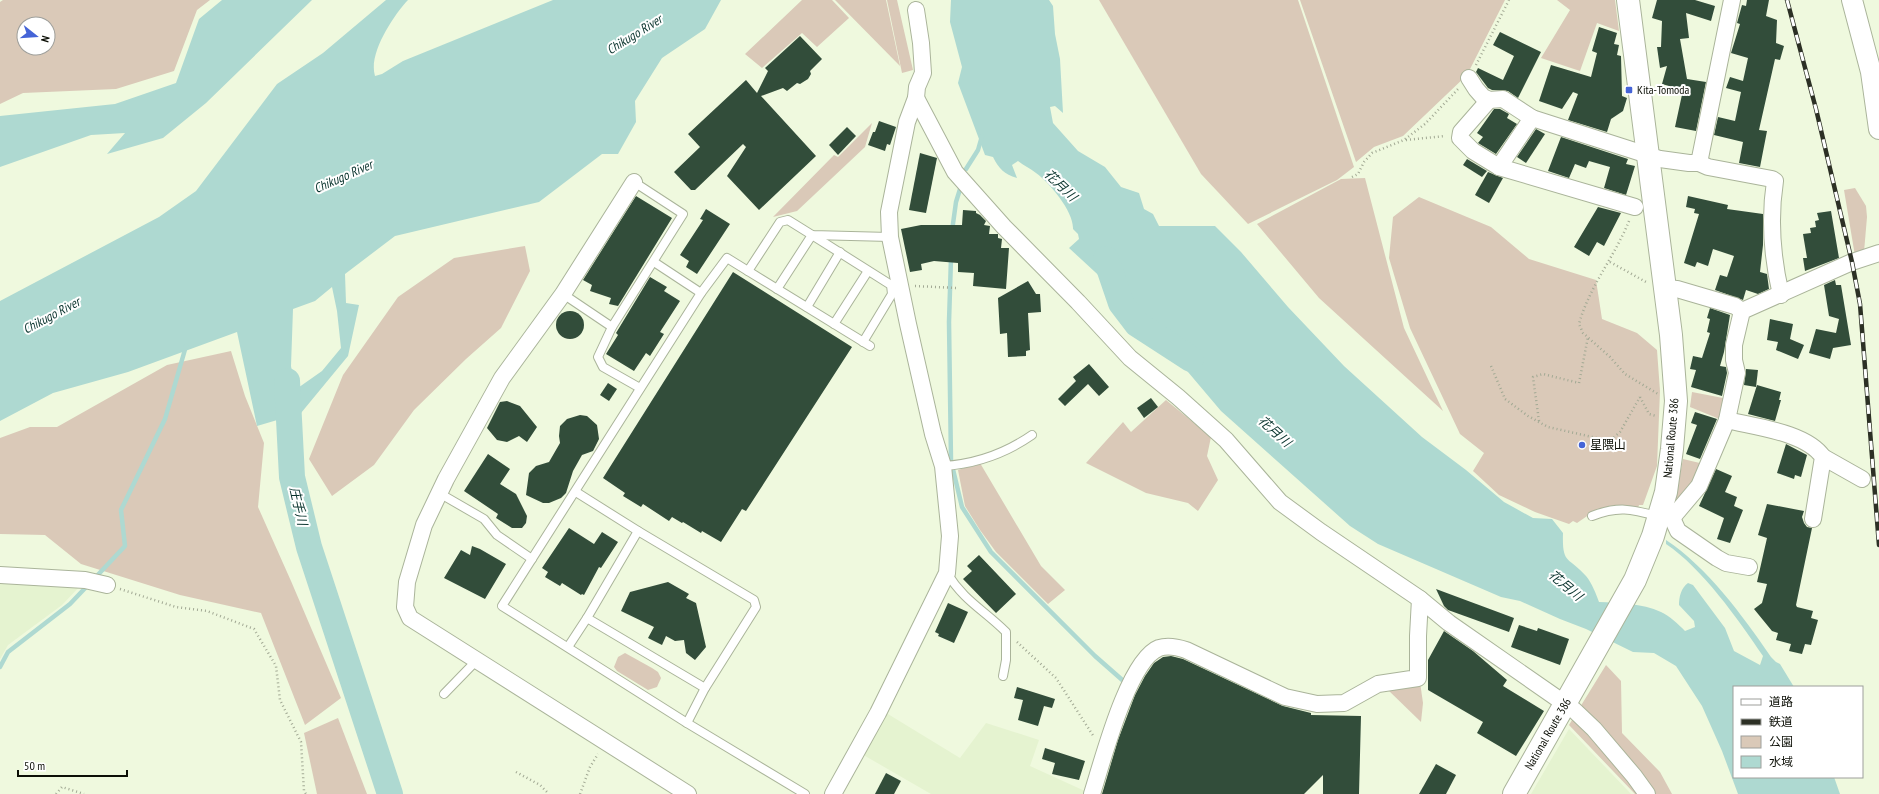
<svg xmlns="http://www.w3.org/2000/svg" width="1879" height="794" viewBox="0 0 1879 794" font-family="'PT Sans Narrow','Noto Sans JP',sans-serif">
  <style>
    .built { fill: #e5f3d0 }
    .green { fill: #dac9b8; fill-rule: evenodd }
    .water { fill: #aed9d1; fill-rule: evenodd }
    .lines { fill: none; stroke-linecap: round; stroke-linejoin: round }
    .stream { stroke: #aed9d1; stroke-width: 4.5 }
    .river { stroke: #aed9d1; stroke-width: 26 }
    .building { fill: #324d3a }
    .service-casing { stroke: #aab49a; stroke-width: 10 }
    .minor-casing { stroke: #aab49a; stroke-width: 18 }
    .tertiary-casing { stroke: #aab49a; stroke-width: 22 }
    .trunk-casing { stroke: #aab49a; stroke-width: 24 }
    .path { stroke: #a2a994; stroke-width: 2.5; stroke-dasharray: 1 3; stroke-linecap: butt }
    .service { stroke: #fff; stroke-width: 8 }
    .minor { stroke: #fff; stroke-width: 16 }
    .tertiary { stroke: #fff; stroke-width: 20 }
    .trunk { stroke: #fff; stroke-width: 22 }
    .rail-casing { stroke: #2c3025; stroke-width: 4.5 }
    .rail { stroke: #fff; stroke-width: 3; stroke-dasharray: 9; stroke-linecap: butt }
    .poi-dot { fill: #4564d7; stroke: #fff; stroke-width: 1.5 }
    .labels { text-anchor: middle; stroke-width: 4; stroke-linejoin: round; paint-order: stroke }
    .poi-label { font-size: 12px; fill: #0c0f06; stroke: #fff; text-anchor: start }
    .street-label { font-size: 12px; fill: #0c0f06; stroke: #fff }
    .water-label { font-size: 13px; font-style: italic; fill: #0a342e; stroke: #fff }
  </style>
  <rect width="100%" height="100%" fill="#eff9de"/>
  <g class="built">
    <polygon points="0,572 80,586 62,605 8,645 0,659"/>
    <polygon points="883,711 960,758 986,723 1039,740 1030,766 1087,792 1086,794 931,794 860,753"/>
    <polygon points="1569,729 1631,794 1531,794"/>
  </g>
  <g class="green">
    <path d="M3 0H210L197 10 174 71 116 89 23 93 0 104V2ZM24 24H48V48H24Z"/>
    <polygon points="802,0 832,0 849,18 817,47 802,33 762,68 745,54"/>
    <polygon points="835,0 886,0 900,66"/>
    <polygon points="887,0 897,0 913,70 902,73"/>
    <polygon points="1099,0 1298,0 1354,167 1337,180 1248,224 1201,174"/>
    <polygon points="1300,0 1505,0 1467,75 1403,136 1374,147 1356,162"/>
    <polygon points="1557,0 1615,0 1619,31 1597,23 1580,71 1541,58 1570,10"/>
    <polygon points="872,123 865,147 797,211 773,217 834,155 838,157"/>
    <polygon points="1365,178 1404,328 1443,411 1319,298 1257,224 1341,179"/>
    <polygon points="1855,188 1866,206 1867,217 1864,252 1855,256 1844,190"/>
    <polygon points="1419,197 1491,227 1529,259 1596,280 1602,319 1637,333 1657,350 1660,391 1657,466 1643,505 1639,505 1638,508 1593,512 1577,523 1573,521 1569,524 1535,512 1499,495 1473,471 1484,453 1460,434 1410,328 1389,258 1393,217"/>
    <polygon points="525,246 530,271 501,328 466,359 414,410 374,465 332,496 309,459 343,375 398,297 454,258"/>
    <polygon points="231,351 245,396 264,443 258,507 291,581 341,698 305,725 261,613 180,595 81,564 45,535 0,534 0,438 30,427 57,427 167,365"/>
    <polygon points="1692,392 1728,399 1722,420 1690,407"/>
    <polygon points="1166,400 1211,437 1207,456 1218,480 1198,511 1188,503 1146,493 1086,463 1123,422 1131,432"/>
    <polygon points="1683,459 1704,464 1691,490 1674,507"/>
    <polygon points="980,463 1041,566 1065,590 1048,604 996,552 980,530 965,506 958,470"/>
    <polygon points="625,653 652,668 658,672 661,678 657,687 648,690 617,671 614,667 618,657"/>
    <polygon points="1606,665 1621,681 1622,733 1660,772 1672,794 1635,794 1569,725"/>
    <polygon points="1420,682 1423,703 1421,722 1386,688"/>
    <polygon points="338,718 367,794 317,794 304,733"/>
  </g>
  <g class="water">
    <polygon points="222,0 312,0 206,103 163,138 107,154 125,133 91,135 0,167 0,116 115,104 176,83 199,19"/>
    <path d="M386 0H408C393 16 368 54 375 76L382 74 403 61 553 0H721L705 29 662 58 635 101 636 122 618 154H602L539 202 395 236 345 274 346 303 359 305 348 356 301 413 257 426 237 332 128 372 53 393 0 421V301L159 217 196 191 277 84 323 53ZM332 287 337 311 341 348 322 371 295 390 291 366 293 309 315 301Z"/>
    <path d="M951 0H1049L1053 6 1055 34 1060 59 1063 113 1055 106 1050 107 1053 123 1078 151 1105 167 1121 187 1139 193 1144 209 1153 214 1159 226H1215L1241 252 1288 307 1344 366 1422 437 1466 470 1504 502 1533 518 1552 519 1563 533C1562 565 1568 556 1586 576 1592 583 1596 594 1599 602 1618 603 1642 603 1661 612 1670 616 1678 624 1685 631L1695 627 1694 621 1679 605C1679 597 1681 588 1688 583L1693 585 1725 628 1734 651 1760 665 1763 656C1738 619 1702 568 1666 544V540C1707 567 1743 616 1771 657L1776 662 1780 664 1794 687H1734V777H1834L1840 794H1738L1722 751 1702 706 1676 666 1654 653 1633 652 1586 629 1560 619 1520 601 1501 597 1378 544 1350 526 1221 411 1133 307 1069 248 1079 239 1078 234 1073 229C1074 212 1050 183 1036 173 1030 168 1024 166 1018 161L1012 165 1017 178C1004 174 999 169 993 157L985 155 958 83 962 67 950 22Z"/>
  </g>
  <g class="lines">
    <g class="stream">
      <polyline points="966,169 978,150 982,136"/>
      <polyline points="952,231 956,202 961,186"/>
      <polyline points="951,258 949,322 951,461 962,507 991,552 1095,656 1128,685"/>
      <polyline points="94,579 125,546 121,510 165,419 186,346"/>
      <polyline points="0,667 8,652 70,604 89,584"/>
    </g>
    <g class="river">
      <polyline points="1106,259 1121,303 1137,324 1191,359"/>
      <polyline points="287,381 292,477 309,547 390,794"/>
    </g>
  </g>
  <g class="building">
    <polygon points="1657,0 1695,0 1715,6 1711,21 1686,13 1689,38 1680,39 1687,79 1706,82 1696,131 1675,127 1683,90 1662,84 1667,66 1660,68 1657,47 1661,47 1662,21 1652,18"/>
    <polygon points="1747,0 1769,0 1766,16 1777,20 1776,43 1784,46 1780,60 1775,59 1759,130 1767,131 1760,167 1739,163 1743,142 1714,135 1718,117 1735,121 1741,92 1726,88 1730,77 1743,81 1748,58 1731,53 1740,24 1737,23 1742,5 1746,6"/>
    <polygon points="1599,27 1617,33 1614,44 1619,45 1617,55 1621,56 1622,96 1627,98 1623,111 1611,119 1607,132 1568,120 1578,94 1573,92 1562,109 1539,101 1551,65 1591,77 1597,53 1592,51"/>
    <polygon points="1500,32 1541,52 1518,98 1508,91 1492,90 1488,88 1476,72 1478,68 1503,80 1514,56 1493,45"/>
    <polygon points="800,36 822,59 810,71 811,74 808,79 800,84 797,83 787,91 783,88 761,96 816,156 759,210 727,176 746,147 743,144 695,190 691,190 674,172 700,147 688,134 746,80 757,93 768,71 765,68"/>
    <polygon points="1494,109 1500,109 1509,114 1507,118 1517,124 1496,154 1478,143 1483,137 1477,133"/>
    <polygon points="879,121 896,127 890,145 887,144 885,151 868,145 873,132 875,132"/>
    <polygon points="847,127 856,136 838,155 829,145"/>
    <polygon points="1536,129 1545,134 1526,163 1517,157"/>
    <polygon points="1561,137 1628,159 1626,164 1635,166 1626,195 1604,188 1610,167 1589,161 1586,168 1575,164 1569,178 1548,171"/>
    <polygon points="920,153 937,158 926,213 909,210"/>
    <polygon points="1467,159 1487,171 1482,177 1463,165"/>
    <polygon points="1488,172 1503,178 1489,203 1475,195"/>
    <polygon points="636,196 672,218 618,306 609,304 611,298 590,291 592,285 583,280"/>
    <polygon points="1688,196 1728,205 1727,209 1763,214 1763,245 1760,272 1767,274 1769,289 1758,294 1746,290 1743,300 1715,290 1720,275 1727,277 1734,256 1713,249 1708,266 1697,262 1695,267 1684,263 1699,214 1694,213 1695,209 1686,207"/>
    <polygon points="1598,207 1621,213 1604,246 1597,242 1589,256 1574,247"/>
    <polygon points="706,209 730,224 697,274 686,267 689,261 680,255 703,220 700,219"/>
    <polygon points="963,210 976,211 976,213 980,215 986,221 984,225 990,226 989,234 998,234 998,238 1002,239 1001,248 1009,248 1006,289 973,286 974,273 958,272 958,263 934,261 921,264 922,270 910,272 901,229 921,225 962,225"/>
    <polygon points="1831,211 1839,258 1805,271 1803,258 1807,258 1803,234 1811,233 1810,228 1816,227 1815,221 1819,220 1817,213"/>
    <polygon points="733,272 852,347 746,511 742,509 721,542 702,531 701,533 683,522 682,523 672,517 669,521 643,504 641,507 623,496 625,493 603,478"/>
    <polygon points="650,277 667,287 664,291 680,301 660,332 664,334 650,356 646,353 634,371 606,354 618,335 616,333"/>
    <polygon points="1835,280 1836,285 1841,285 1851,345 1833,348 1830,359 1809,353 1816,329 1836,333 1839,319 1829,316 1824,285"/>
    <polygon points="1028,281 1036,294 1040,294 1041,312 1028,313 1030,350 1026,351 1026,356 1008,357 1007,333 1000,334 998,298"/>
    <polygon points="1710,308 1730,315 1724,352 1720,366 1726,367 1727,373 1722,396 1691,387 1696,370 1690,369 1693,356 1702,358 1710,333 1707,332 1710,319 1707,318"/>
    <circle cx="570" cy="325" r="14"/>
    <polygon points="1770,319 1793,324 1790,339 1804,345 1798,359 1776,350 1778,342 1767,340"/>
    <polygon points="1089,364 1109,387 1099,396 1088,384 1065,406 1058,399 1076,381 1073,377"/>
    <polygon points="1746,369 1758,370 1756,387 1744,385"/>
    <polygon points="608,383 617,389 609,401 600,395"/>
    <polygon points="1757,385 1781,392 1779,400 1781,400 1775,421 1748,414"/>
    <polygon points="1151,398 1158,407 1144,418 1137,408"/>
    <polygon points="507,401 520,406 537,427 527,442 519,436 507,442 497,440 487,428 500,402"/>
    <polygon points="1695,412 1717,419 1700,459 1686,454 1697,425 1691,423"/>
    <polygon points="580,415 587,416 597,425 599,439 593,451 582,455 573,471 566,493 561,498 549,503 543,503 526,495 529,473 536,466 549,462 560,443 559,436 560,426 567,419"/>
    <polygon points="1786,444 1807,455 1801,477 1795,475 1794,479 1777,473"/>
    <polygon points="488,454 510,469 500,484 516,494 527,516 526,523 522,528 512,528 496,518 498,514 464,491"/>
    <polygon points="1716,469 1732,476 1725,492 1737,497 1734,506 1743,510 1730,543 1717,539 1724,518 1699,506"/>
    <polygon points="1767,504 1804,511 1802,517 1804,523 1807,527 1812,528 1796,605 1797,607 1813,611 1811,618 1818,620 1811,645 1805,644 1802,654 1789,651 1791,644 1776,640 1778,633 1772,631 1754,609 1762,603 1767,584 1757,582 1767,538 1758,535"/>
    <polygon points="569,528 594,544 602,532 618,542 601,568 599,567 584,595 582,594 581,595 562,583 560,586 545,577 548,572 542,568"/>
    <polygon points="472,546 480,549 506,564 485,599 444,578 461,550 470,555"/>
    <polygon points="979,555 1016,594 996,613 963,579 972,571 967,566"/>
    <polygon points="668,582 689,594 686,598 696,603 706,647 695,660 686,653 684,640 675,641 666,636 662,645 648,638 654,627 621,611 630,592"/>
    <polygon points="1436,589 1514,618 1509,632 1448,610 1444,606"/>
    <polygon points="948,603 968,612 954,643 938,636 939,634 935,632"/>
    <polygon points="1519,625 1537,631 1538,628 1569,639 1560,665 1511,647"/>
    <polygon points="1444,631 1473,651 1507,680 1503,686 1544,711 1516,756 1477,733 1483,722 1428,690 1428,660"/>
    <polygon points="1171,656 1183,659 1283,706 1311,713 1311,715 1361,716 1359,794 1323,794 1323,775 1304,794 1102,794 1118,740 1135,695 1145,676 1154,663 1163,657"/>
    <polygon points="1017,687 1055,699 1052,708 1044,706 1038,726 1018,720 1023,700 1014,698"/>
    <polygon points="1045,748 1085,761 1079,780 1052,774 1055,763 1042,759"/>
    <polygon points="1436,764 1456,775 1446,794 1419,794"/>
    <polygon points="886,773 901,781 894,794 875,794"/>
  </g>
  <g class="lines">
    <defs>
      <g id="service">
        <polyline points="634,182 683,214 612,327 598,357 603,367 640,388"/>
        <polyline points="654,262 701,293"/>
        <polyline points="748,271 870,346"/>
        <polyline points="777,289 812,235 891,285 892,294 863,342"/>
        <polyline points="563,294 612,327"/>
        <polyline points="807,307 840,252"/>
        <polyline points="834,324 868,271"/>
        <path d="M943 466C975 464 1006 453 1032 435"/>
        <polyline points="576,492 638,531 754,600 756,607 705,688 687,723 805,794"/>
        <polyline points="439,493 484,519 497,535 532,559"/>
        <path d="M1592 516C1618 506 1631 509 1657 516"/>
        <polyline points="638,531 587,618 705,688"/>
        <path d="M947 573C964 601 984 610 1006 632V660L1003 676"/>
        <polyline points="568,647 587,618"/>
        <polyline points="444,694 477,660"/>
        <polyline points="687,723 502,606 701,293 727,258 748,271 780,222 788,220 812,235 890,237"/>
      </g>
      <g id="minor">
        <polyline points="1469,78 1476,89 1483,97 1489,100 1503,99 1532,118 1660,159 1689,163 1699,163 1732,0"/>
        <polyline points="916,98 955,172 1004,227 1078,302 1130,358 1178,397 1226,440 1280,502 1321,532 1420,599 1449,623 1574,710 1594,729 1634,776 1647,794"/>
        <polyline points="1489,100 1461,132 1460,138 1473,151 1499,167 1635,207"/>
        <path d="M1699 163 1708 167 1772 179 1775 181C1769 220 1772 257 1781 295"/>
        <polyline points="1499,167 1532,118"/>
        <polyline points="634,182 563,294 502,378 446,479 424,525 407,582 405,607 410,618 688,794"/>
        <polyline points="1665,288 1677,289 1735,306 1742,311"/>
        <path d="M1727 420C1755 427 1806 432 1823 457L1813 519"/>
        <polyline points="1823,457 1862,479"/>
        <polyline points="1658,517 1672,518 1699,486 1727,420 1737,373 1734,360 1734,345 1742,311 1852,262 1879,253"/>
        <polyline points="1672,518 1678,531 1717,558 1726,563 1749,567"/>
        <polyline points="0,575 85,580 107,585"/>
        <polyline points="833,794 878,713 947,573 950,536 943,466 933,434 908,324 890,237 889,212 907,122 916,98 917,87 923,73 921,43 916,10"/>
        <path d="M1092 794C1102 763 1128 660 1159 648 1168 645 1177 647 1186 650L1285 697 1317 704 1344 703 1378 684 1418 678V636L1420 599"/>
      </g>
      <polyline id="tertiary" points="1852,0 1871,72 1879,129"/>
      <polyline id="trunk" points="1514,794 1635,580 1653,536 1666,492 1672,449 1676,401 1671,335 1628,0"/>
    </defs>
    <use href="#service" class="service-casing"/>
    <use href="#minor" class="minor-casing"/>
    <use href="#tertiary" class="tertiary-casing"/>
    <use href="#trunk" class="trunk-casing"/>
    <g class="path">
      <polyline points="1476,65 1509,0"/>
      <polyline points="1406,140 1445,136"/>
      <polyline points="1352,177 1358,174 1364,162 1372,153 1404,140 1425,124 1459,88"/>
      <path d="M1629 221C1615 256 1589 287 1579 324L1583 333 1610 357 1625 374 1658 394"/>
      <polyline points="1610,262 1646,282"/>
      <polyline points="915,286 957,288"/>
      <polyline points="1491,366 1505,399 1528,416 1548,427 1610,441 1620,432 1640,397"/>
      <polyline points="1640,397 1649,414 1656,416"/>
      <polyline points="1539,421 1533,377 1543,374 1579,383 1588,337"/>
      <polyline points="120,589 176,607 207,611 254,629 276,666 280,700 301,742 304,791 306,794"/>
      <polyline points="1017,642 1056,678 1094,737"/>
      <polyline points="516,772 540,785 549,794"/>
      <polyline points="56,794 62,787 84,794"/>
      <polyline points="580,794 590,767 598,754"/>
    </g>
    <use href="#service" class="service"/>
    <use href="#minor" class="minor"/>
    <use href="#tertiary" class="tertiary"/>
    <use href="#trunk" class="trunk"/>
    <defs>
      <polyline id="rail" points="1787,0 1816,109 1852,262 1860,304 1879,545"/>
    </defs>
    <use href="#rail" class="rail-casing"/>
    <use href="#rail" class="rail"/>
  </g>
  <g class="poi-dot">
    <rect x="1625" y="86" width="8" height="8" rx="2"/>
    <circle cx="1582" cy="445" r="4"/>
  </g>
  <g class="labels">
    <g class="poi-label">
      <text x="1637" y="94">Kita-Tomoda</text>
      <text x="1590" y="449">星隈山</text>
    </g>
    <g class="street-label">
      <text transform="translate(1671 438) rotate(-85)" y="4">National Route 386</text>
      <text transform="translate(1548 734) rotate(-60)" y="4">National Route 386</text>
    </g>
    <g class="water-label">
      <text transform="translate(634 34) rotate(-32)" y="5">Chikugo River</text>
      <text transform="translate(343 176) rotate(-24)" y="5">Chikugo River</text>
      <text transform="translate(1061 185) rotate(44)" y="5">花月川</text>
      <text transform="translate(51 315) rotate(-28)" y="5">Chikugo River</text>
      <text transform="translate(1275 431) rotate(42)" y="5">花月川</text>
      <text transform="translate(299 506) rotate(77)" y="5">庄手川</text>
      <text transform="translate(1566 585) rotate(40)" y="5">花月川</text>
    </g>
  </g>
  <rect x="1733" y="686" width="130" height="92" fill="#ffffff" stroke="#9e9f9b"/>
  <rect x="1741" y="699" width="20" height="6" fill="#ffffff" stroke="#9e9f9b"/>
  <text x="1769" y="706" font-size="12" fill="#0c0f06">道路</text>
  <rect x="1741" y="719" width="20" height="6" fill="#2c3025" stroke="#9e9f9b"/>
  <text x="1769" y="726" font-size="12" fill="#0c0f06">鉄道</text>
  <rect x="1741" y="736" width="20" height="12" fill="#dac9b8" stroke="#9e9f9b"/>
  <text x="1769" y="746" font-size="12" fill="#0c0f06">公園</text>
  <rect x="1741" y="756" width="20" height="12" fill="#aed9d1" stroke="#9e9f9b"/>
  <text x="1769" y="766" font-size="12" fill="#0c0f06">水域</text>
  <g transform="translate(36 36) rotate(107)"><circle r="19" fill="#ffffff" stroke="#9e9f9b"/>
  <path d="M0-3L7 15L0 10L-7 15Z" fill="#4564d7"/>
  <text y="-6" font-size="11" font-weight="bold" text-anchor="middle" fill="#0c0f06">N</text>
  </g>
  <path d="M18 770v6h109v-6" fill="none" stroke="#0c0f06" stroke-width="2"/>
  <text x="24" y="770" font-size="12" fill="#0c0f06" stroke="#ffffff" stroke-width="3" paint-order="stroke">50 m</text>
</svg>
